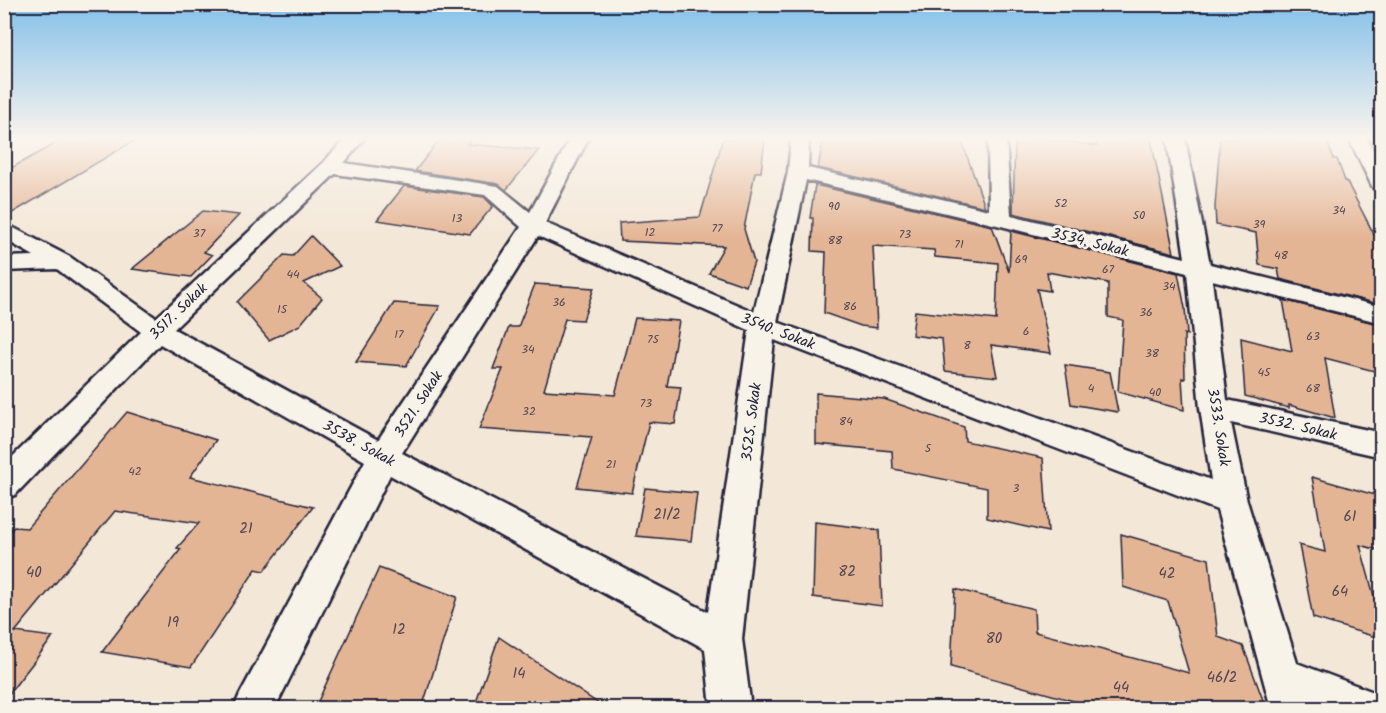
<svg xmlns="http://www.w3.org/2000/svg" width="1386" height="713" viewBox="0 0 1386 713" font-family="Kalam,sans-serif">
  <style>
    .building { fill: #e4b595; stroke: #22223b; stroke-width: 1.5 }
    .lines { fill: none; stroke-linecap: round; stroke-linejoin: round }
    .street-casing { stroke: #22223b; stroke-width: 5 }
    .street { fill: #f7f3e8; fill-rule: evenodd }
    .labels { text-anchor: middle; stroke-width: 6; stroke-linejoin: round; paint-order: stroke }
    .number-label { font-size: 12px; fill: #524752 }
    .street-label { font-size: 15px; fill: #22223b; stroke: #f7f3e8 }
    .near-number-label { font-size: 15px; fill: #524752 }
  </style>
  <rect width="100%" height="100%" fill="#f3e7d7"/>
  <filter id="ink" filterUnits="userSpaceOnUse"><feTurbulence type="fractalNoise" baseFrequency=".0167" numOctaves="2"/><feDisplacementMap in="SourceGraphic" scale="12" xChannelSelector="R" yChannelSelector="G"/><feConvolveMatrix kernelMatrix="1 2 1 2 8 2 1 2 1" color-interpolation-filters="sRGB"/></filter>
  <g filter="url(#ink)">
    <g class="building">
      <polygon points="64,139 137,139 4,218 4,172"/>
      <polygon points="440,139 471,139 467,144 539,150 506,190 498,184 415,171"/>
      <polygon points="723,139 765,139 761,172 755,172 744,229 754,262 746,286 709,273 724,246 620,241 619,223 700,217"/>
      <polygon points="823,139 961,139 985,207 818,168"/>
      <polygon points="1015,139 1050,139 1097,146 1097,139 1151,139 1174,253 1013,213"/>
      <polygon points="1220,139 1326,139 1334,159 1337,159 1345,181 1347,182 1382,250 1382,305 1280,279 1278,269 1259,265 1256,233 1216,225 1215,207"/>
      <polygon points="815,185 992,226 1009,272 1011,231 1178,273 1185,308 1187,335 1184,334 1185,379 1182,378 1184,410 1118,392 1123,320 1108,317 1108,283 1047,272 1050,291 1037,289 1051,353 991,345 997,377 945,371 942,339 912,335 915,311 996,320 998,263 935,257 934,250 873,246 877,328 861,326 824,313 826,252 812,251 813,218 810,218"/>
      <polygon points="404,186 484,197 493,206 470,234 377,220"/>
      <polygon points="203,211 239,215 204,252 212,255 191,277 132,269"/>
      <polygon points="311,236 340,266 304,283 322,298 300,325 269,340 237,302 284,255 293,256"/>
      <polygon points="535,284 594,288 583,320 565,319 544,390 615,395 635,318 679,321 667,386 681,387 675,424 649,422 632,493 577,487 592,437 479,429 503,369 493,369 509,327 518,327"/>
      <polygon points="1283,300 1382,325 1382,373 1325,358 1335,418 1289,405 1289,408 1245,396 1241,338 1292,351"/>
      <polygon points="394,303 440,306 406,366 356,362"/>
      <polygon points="1065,365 1110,372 1118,412 1071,404"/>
      <polygon points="816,393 884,399 964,427 965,441 1043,458 1048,532 987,518 987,488 893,469 892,451 816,444"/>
      <polygon points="127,412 216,440 190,477 313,507 264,571 256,569 191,667 102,652 181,549 177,548 199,523 115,511 15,632 53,637 4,700 4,537 14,527 27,528"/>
      <polygon points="1312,477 1382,497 1382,551 1360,545 1382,625 1382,639 1313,618 1299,545 1325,552"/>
      <polygon points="645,488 697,493 691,541 636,536"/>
      <polygon points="815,522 879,530 882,606 813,597"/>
      <polygon points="1121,534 1209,559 1218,637 1243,646 1266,708 1081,708 1081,703 951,667 955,589 1034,609 1035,632 1189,673 1168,601 1123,587"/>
      <polygon points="379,568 457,597 422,708 315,708"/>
      <polygon points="499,637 605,708 474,708"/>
    </g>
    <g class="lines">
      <defs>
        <g id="street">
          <path d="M345 139H364L344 163 498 186 530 212 570 139H588L545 223 754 312 788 172 791 139H809L808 168 989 210 988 139H1006L1011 215 1185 258 1167 139H1185L1210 264 1382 307V323L1212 280 1227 400 1382 433V457L1231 423 1247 501 1297 663 1379 694 1382 708H1271L1217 510 774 340 742 639 751 708H711L705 649 390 475 275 708H234L240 694 365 461 160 344 15 495 4 499V465L141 332 57 269 4 271V257L34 256 4 239V223L70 257 156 318 323 163ZM335 174 485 195 521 227 378 440 174 329ZM806 180 997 225 1187 273 1200 408 1211 480 777 322ZM538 236 749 330 708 612 402 453Z"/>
          <polygon points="1349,139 1367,139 1382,166 1382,192 1375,190 1372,186"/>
        </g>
      </defs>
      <use href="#street" class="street-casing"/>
      <use href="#street" class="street"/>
    </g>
  </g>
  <linearGradient id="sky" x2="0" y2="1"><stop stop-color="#83c0ea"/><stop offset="0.58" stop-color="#faf4ed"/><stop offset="1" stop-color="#faf4ed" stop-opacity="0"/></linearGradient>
  <rect width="1386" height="239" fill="url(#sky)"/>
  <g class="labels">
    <g class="number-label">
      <text x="1061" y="207">52</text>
      <text x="834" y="210">90</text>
      <text x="1339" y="214">34</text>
      <text x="1139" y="219">50</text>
      <text x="457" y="222">13</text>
      <text x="1259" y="228">39</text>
      <text x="717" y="232">77</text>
      <text x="650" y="236">12</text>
      <text x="199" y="237">37</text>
      <text x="905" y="238">73</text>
      <text x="835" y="244">88</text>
      <text x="959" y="248">71</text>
      <text x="1281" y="259">48</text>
      <text x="1021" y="263">69</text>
      <text x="1108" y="273">67</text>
      <text x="293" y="278">44</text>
      <text x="1169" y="290">34</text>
      <text x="559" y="306">36</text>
      <text x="850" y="310">86</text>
      <text x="282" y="313">15</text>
      <text x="1146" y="316">36</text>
      <text x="1026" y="335">6</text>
      <text x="399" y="338">17</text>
      <text x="1313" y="340">63</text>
      <text x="653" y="343">75</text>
      <text x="967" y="349">8</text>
      <text x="528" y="353">34</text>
      <text x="1152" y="357">38</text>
      <text x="1264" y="376">45</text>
      <text x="1091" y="392">4</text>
      <text x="1313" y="392">68</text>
      <text x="1155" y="396">40</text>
      <text x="646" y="407">73</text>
      <text x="529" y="415">32</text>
      <text x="846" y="425">84</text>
      <text x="928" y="452">5</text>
      <text x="611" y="468">21</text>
      <text x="135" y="475">42</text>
      <text x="1016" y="492">3</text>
    </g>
    <g class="street-label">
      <text transform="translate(1090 242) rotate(14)" y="5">3534. Sokak</text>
      <text transform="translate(178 311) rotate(-44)" y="5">3517. Sokak</text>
      <text transform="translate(778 331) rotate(21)" y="5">3540. Sokak</text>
      <text transform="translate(418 404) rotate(-57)" y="5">3521. Sokak</text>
      <text transform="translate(751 422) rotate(-83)" y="5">3525. Sokak</text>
      <text transform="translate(1298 426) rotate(13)" y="5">3532. Sokak</text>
      <text transform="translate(1219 427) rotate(81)" y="5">3533. Sokak</text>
      <text transform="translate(359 443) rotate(29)" y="5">3538. Sokak</text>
    </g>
    <g class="near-number-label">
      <text x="667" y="519">21/2</text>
      <text x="1350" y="521">61</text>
      <text x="246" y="533">21</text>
      <text x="847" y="576">82</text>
      <text x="34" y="577">40</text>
      <text x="1167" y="578">42</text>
      <text x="1340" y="596">64</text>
      <text x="173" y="627">19</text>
      <text x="399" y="634">12</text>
      <text x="994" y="643">80</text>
      <text x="519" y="678">14</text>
      <text x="1222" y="682">46/2</text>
      <text x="1121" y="692">44</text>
    </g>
  </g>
  <rect width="1386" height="713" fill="none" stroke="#f7f3e8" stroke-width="24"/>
  <rect x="12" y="12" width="1362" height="689" fill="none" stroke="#22223b" stroke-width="2" filter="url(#ink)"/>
</svg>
